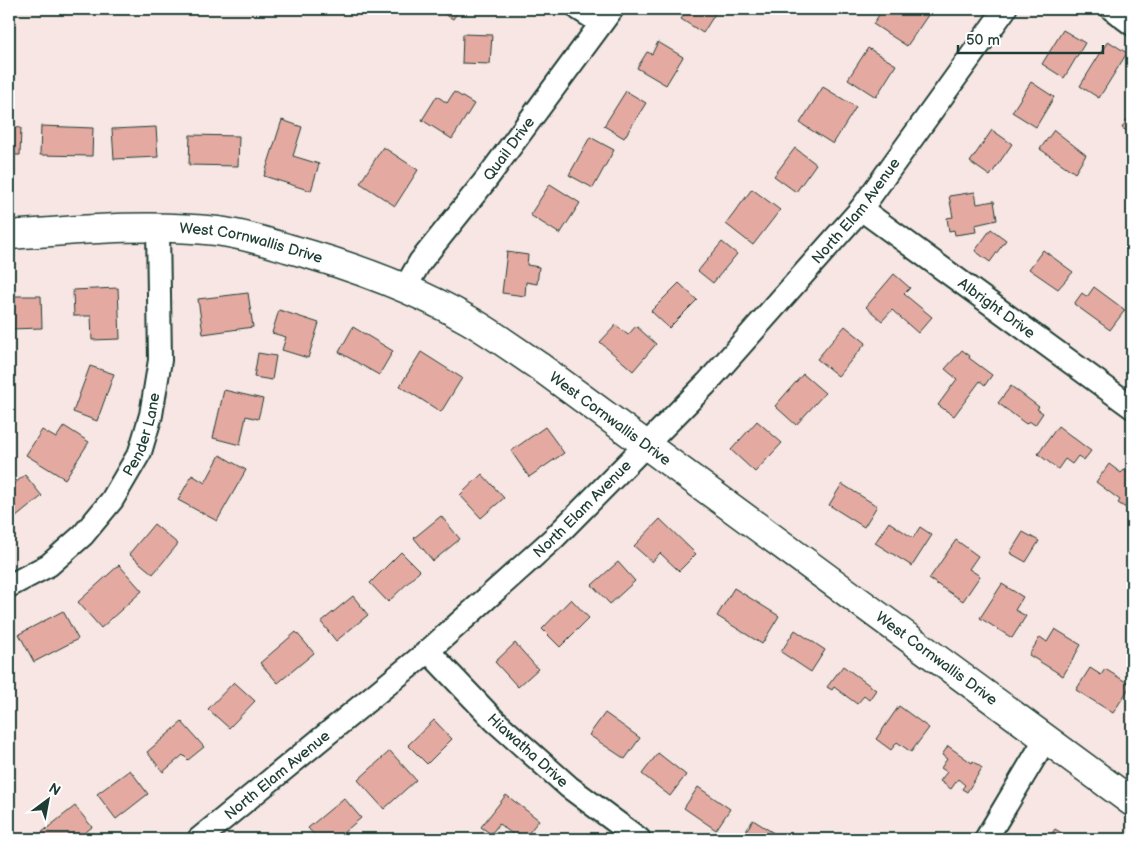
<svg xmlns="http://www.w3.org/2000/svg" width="1141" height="848" viewBox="0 0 1141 848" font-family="'Balsamiq Sans',sans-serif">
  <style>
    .building { fill: #e4aaa1; stroke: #1f3d34 }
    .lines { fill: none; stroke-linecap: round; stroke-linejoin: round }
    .street-casing { stroke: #1f3d34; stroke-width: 26 }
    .secondary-casing { stroke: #1f3d34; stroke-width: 31 }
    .street { stroke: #fff; stroke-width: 22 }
    .secondary { stroke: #fff; stroke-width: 28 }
    .labels { text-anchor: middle; stroke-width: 4; stroke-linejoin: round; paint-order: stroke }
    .street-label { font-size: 15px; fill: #1f3d34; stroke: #fff }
  </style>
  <rect width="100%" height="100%" fill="#f7e6e3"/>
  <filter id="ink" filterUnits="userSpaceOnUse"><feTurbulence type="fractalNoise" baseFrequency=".02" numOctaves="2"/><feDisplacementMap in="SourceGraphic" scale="10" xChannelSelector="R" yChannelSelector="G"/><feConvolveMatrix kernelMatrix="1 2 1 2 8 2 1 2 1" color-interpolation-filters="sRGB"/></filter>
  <g filter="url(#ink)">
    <g class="building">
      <polygon points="436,9 460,9 453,19"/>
      <polygon points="688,9 718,9 703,33 681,19"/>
      <polygon points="883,9 900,10 918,9 928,15 907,46 873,24"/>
      <polygon points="1063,30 1085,43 1064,78 1042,64"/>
      <polygon points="463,34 492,35 490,64 462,63"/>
      <polygon points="1108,41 1127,53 1099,98 1080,86"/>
      <polygon points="658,42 683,57 666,85 637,68 647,52 652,54"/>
      <polygon points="868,48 896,65 876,97 848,79"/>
      <polygon points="1031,82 1054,97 1036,127 1012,112"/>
      <polygon points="823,87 856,107 833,144 800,123"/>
      <polygon points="626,91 646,103 624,138 604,126"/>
      <polygon points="454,92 474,104 452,139 422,120 437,96 447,103"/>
      <polygon points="1132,111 1132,134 1122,128"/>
      <polygon points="282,120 302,127 293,156 319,164 311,191 264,176"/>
      <polygon points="41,126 93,128 92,156 40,155"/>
      <polygon points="9,127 21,128 20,155 9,155"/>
      <polygon points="156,127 158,157 114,159 112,129"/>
      <polygon points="992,130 1012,144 990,176 970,162"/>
      <polygon points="1054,130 1086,155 1075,173 1040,149"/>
      <polygon points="190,135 239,136 238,166 189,165"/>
      <polygon points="590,137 614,150 593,188 569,175"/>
      <polygon points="383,147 418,170 395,206 360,183"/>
      <polygon points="795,148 816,164 796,192 774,176"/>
      <polygon points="550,184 580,203 560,234 530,215"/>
      <polygon points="752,189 780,210 753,245 726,224"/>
      <polygon points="975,192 977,204 994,201 997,220 975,225 976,232 955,235 954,230 949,231 947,218 953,217 949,196"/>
      <polygon points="991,229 1006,240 990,262 975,251"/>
      <polygon points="722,242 737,254 713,283 698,271"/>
      <polygon points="1043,250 1073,272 1058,289 1029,269"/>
      <polygon points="507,252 528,255 527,265 539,267 537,284 526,282 525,296 502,293"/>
      <polygon points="894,274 910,288 904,294 932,317 918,333 892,310 882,321 866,307"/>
      <polygon points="679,283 697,300 669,328 651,311"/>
      <polygon points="1094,287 1125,310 1110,330 1074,304 1082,293 1087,297"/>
      <polygon points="118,288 120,339 92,340 91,316 74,316 73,290"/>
      <polygon points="248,293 253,327 203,334 198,299"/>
      <polygon points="9,296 41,296 42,328 9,329"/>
      <polygon points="279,310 319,323 308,358 282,350 286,337 272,333"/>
      <polygon points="616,325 628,335 636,326 656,344 633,371 600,342"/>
      <polygon points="845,326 866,343 838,376 817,359"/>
      <polygon points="353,327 393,351 379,375 339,352"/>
      <polygon points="962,350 970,356 969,358 992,375 985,385 980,381 954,416 938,405 957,379 945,369"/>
      <polygon points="421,352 462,378 441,412 400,386"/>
      <polygon points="258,353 276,356 272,380 254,377"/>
      <polygon points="90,366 114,374 97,421 73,412"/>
      <polygon points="803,374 825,393 796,425 775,406"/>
      <polygon points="1011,386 1039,407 1037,409 1043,413 1035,425 1029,421 1026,424 998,403"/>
      <polygon points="224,390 263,399 258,419 246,416 240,445 213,438"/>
      <polygon points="757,421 782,443 755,472 731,450"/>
      <polygon points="64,426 89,442 65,479 26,455 42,430 56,438"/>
      <polygon points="1058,426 1091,451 1084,460 1078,456 1072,464 1065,459 1058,469 1038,454"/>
      <polygon points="545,427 564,453 529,477 511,451"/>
      <polygon points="220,455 246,470 217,521 178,500 192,475 205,483"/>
      <polygon points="1109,464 1121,473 1124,470 1130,475 1128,478 1132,481 1132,499 1126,508 1118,503 1120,500 1096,482"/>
      <polygon points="482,474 504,498 481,518 460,495"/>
      <polygon points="25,475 42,496 10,522 9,488"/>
      <polygon points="842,484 877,506 864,527 829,505"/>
      <polygon points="441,516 460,539 433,561 414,538"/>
      <polygon points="660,519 696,554 679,571 660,553 652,562 634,546"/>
      <polygon points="889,522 913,538 920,527 932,535 912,566 875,543"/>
      <polygon points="154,524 178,544 153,574 129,554"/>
      <polygon points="1023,532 1039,541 1026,562 1010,553"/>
      <polygon points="956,540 978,556 969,569 980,576 963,601 929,579"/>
      <polygon points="401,552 420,571 388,602 370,583"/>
      <polygon points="618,562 635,581 610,604 592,585"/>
      <polygon points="119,565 142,591 101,628 78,602"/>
      <polygon points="1002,584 1023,597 1015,610 1026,616 1012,638 980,618"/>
      <polygon points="734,588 779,616 762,644 717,616"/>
      <polygon points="353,596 368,615 336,641 321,622"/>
      <polygon points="571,599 589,618 560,647 542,629"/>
      <polygon points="63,611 78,639 34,662 19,634"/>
      <polygon points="1055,629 1081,645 1063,676 1029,655 1040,637 1047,642"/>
      <polygon points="795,630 825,650 811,672 781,652"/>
      <polygon points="296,632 314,653 278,683 260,663"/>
      <polygon points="515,643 538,669 518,687 495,662"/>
      <polygon points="843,666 876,690 869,700 864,696 857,704 834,687 832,690 827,687"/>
      <polygon points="1090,668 1101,675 1105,669 1131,685 1113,713 1076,690"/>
      <polygon points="234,682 255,701 229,728 208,709"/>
      <polygon points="899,706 929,728 911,752 897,742 891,750 876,739"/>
      <polygon points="605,713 640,738 625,759 589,735"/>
      <polygon points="434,720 452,739 427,764 408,745"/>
      <polygon points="182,722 204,747 188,760 183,755 163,772 147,752"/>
      <polygon points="948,746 972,763 973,761 982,768 967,792 962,789 965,785 958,779 951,789 940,781 947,772 941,768 947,759 942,755"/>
      <polygon points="390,751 416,780 384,809 358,780"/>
      <polygon points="658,753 686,775 670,796 642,774"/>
      <polygon points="130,770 148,794 116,819 97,794"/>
      <polygon points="698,787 730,809 716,830 684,808"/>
      <polygon points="506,795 539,820 524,839 519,839 499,824 491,834 481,827"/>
      <polygon points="344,798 361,818 336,839 318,839 308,828"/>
      <polygon points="75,806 92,827 77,839 37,839 36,837"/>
      <polygon points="753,820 783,839 741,839"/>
      <polygon points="1055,829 1072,839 1048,839"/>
    </g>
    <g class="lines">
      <defs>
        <g id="street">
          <polyline points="579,9 601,23"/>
          <polyline points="1112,9 1132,24"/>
          <path id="s1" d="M861 209 1132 407"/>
          <path id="s2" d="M405 288 420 262 485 181 612 9"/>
          <path id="s3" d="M9 586 49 565 83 535 112 500 140 452 151 415 160 360 158 229"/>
          <path id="s4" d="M428 651 494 720 569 787 639 839"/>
          <path id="s5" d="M199 839 428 651 554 538 707 383 861 209 1005 9"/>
          <polyline points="986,839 1046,738"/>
        </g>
        <g id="secondary">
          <path id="s6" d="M9 235C78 230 148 223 217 231 241 234 264 241 287 248 349 265 411 287 467 319 492 333 516 351 540 367L1132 802"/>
        </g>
      </defs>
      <use href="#street" class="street-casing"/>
      <use href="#secondary" class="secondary-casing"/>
      <use href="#street" class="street"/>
      <use href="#secondary" class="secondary"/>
    </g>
  </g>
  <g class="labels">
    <g class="street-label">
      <text dy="5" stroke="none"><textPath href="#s2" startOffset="174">Quail Drive</textPath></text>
      <text dy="5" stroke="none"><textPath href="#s5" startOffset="911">North Elam Avenue</textPath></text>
      <text dy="5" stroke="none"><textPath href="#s6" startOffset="244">West Cornwallis Drive</textPath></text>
      <text dy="5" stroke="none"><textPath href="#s1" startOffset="168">Albright Drive</textPath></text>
      <text dy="5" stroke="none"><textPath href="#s6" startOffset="649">West Cornwallis Drive</textPath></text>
      <text dy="5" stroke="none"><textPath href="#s3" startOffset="209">Pender Lane</textPath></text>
      <text dy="5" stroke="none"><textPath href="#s5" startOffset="506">North Elam Avenue</textPath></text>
      <text dy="5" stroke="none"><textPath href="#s6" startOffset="1054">West Cornwallis Drive</textPath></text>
      <text dy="5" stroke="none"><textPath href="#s4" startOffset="141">Hiawatha Drive</textPath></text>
      <text dy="5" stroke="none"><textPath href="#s5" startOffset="101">North Elam Avenue</textPath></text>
    </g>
  </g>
  <rect width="1141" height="848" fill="none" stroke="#fff" stroke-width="30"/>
  <rect x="15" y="15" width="1111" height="818" fill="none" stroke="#1f3d34" stroke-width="2" filter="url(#ink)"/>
  <g transform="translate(48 800) rotate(32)" stroke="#ffffff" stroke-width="4" paint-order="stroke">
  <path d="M0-4L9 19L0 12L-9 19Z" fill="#1f3d34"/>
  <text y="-8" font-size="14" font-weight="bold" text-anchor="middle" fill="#1f3d34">N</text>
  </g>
  <path d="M958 45v8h145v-8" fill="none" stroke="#1f3d34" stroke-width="2.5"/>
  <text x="966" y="45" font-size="15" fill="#1f3d34" stroke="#ffffff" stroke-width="4" paint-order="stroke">50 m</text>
</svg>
